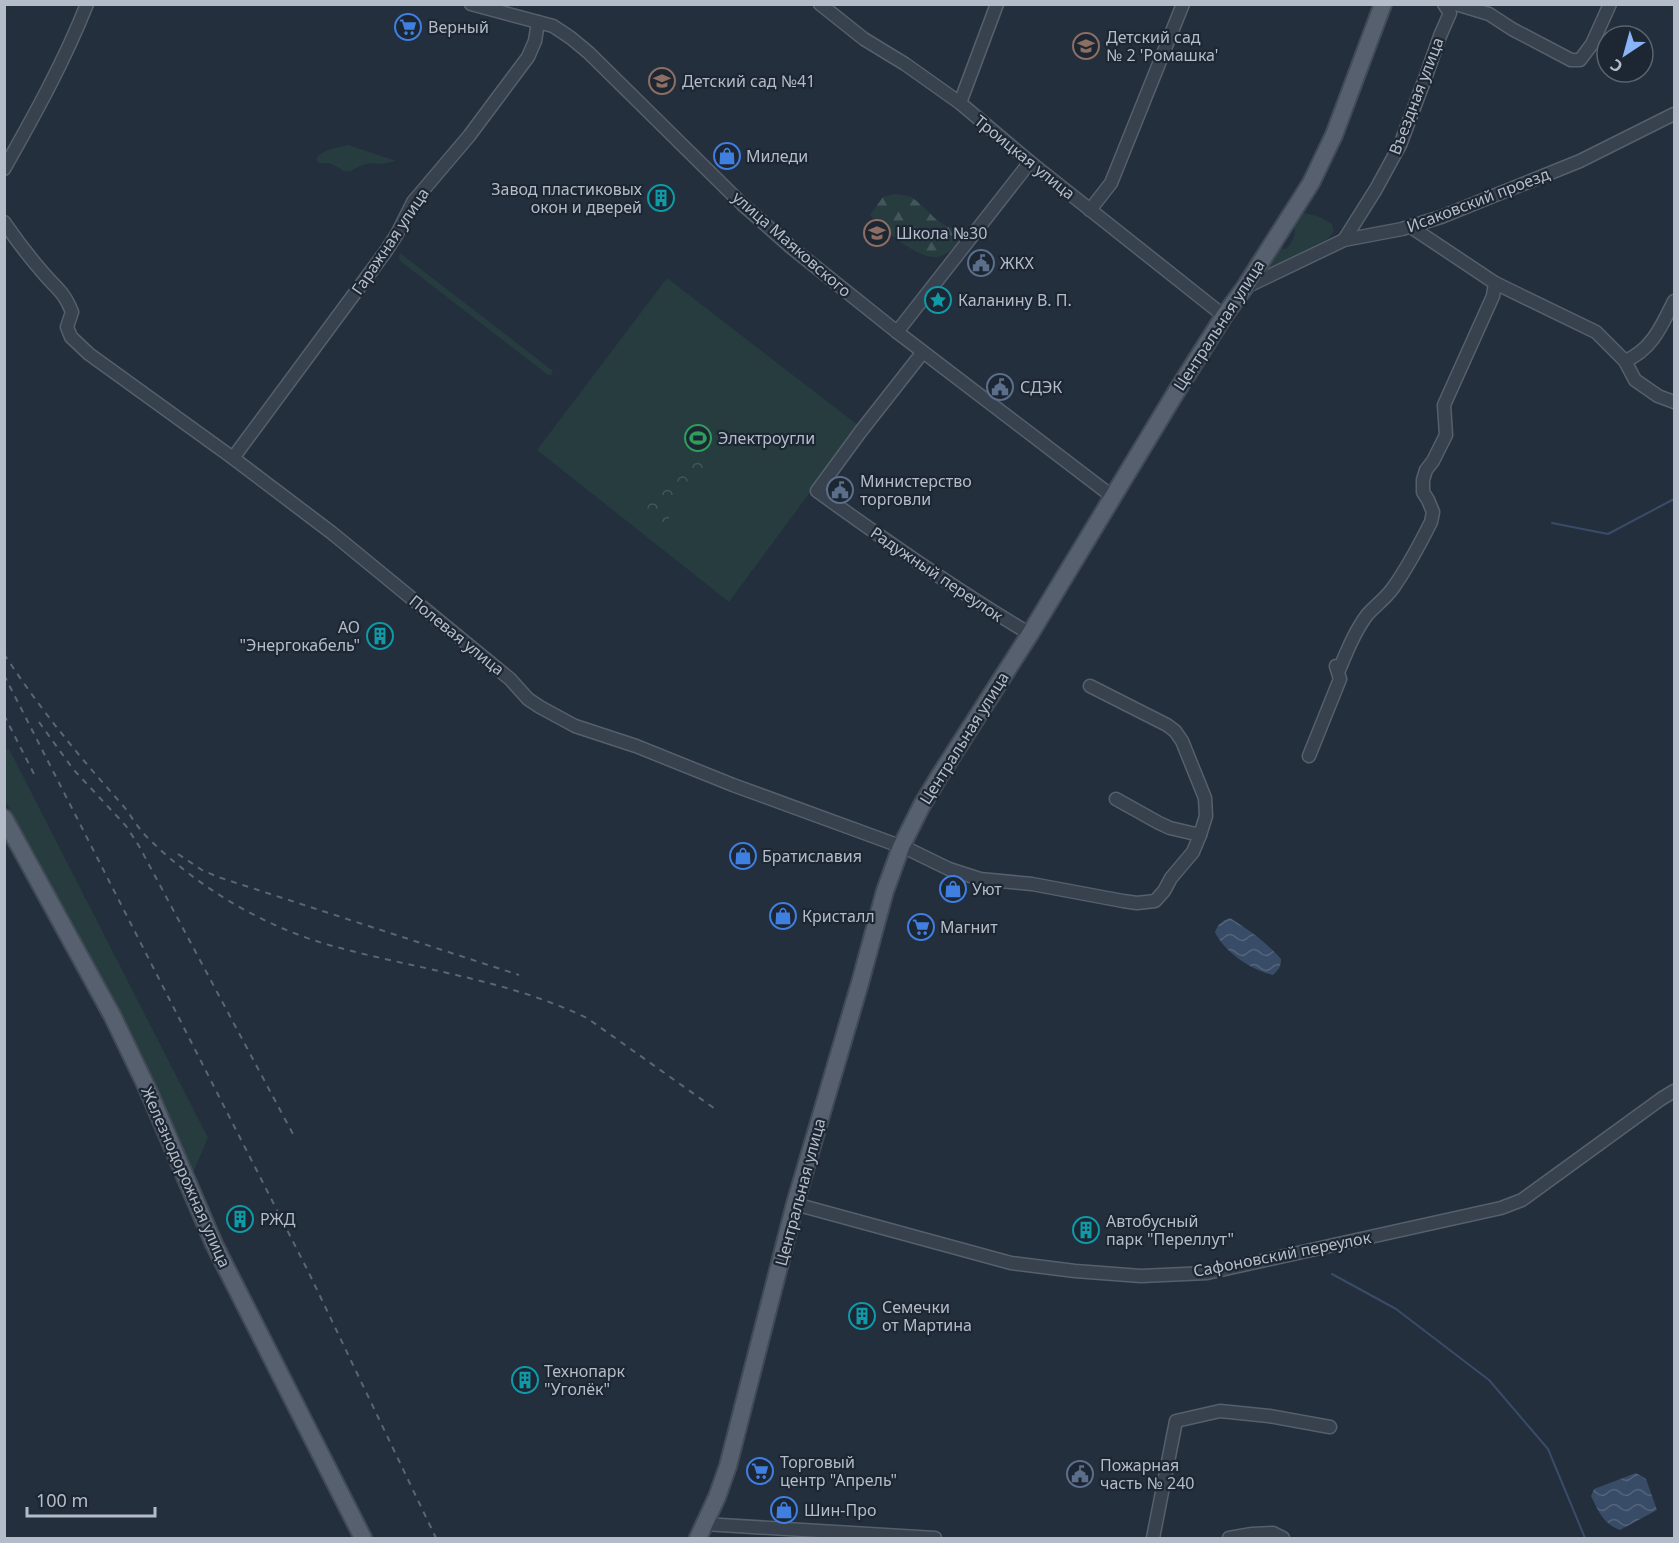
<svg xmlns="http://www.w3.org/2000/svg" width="1679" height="1543" viewBox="0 0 1679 1543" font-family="'Noto Sans',sans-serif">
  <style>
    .green { fill: #263c3f }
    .forest { fill: url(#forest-firs) }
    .park { fill: url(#park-crowns) }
    .water { fill: url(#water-waves) }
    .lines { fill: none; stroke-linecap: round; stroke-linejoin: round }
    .stream { stroke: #394c67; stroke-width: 2 }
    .minor-casing { stroke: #565f6c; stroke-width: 15 }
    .major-casing { stroke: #414a57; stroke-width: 20 }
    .minor { stroke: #38414e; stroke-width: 12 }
    .major { stroke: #56606e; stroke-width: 16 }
    .rail { stroke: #5a6575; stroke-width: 2; stroke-dasharray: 6 6; stroke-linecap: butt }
    .labels { text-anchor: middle; stroke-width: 4.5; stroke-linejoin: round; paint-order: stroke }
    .poi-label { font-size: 16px; fill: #b4bcc9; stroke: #1d2633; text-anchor: start }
    .street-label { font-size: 16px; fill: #b4bcc9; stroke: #1d2633 }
  </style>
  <defs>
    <pattern id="forest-firs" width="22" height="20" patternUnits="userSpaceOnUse" patternTransform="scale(1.5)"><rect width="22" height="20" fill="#263c3f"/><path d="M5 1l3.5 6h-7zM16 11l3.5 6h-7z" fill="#435659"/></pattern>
    <pattern id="park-crowns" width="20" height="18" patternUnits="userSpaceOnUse" patternTransform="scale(1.5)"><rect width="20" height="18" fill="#263c3f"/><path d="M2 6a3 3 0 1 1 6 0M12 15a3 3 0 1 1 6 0" fill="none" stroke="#435659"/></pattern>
    <pattern id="water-waves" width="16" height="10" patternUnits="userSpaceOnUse" patternTransform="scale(1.5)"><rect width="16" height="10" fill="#394c67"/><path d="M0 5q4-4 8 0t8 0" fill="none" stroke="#53647b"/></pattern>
  </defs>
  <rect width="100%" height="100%" fill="#242f3e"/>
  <g class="green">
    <path d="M348 145 396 161 382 164 370 163 360 166 350 171H344L330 163H319L316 159C322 149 337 148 348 145Z"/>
    <path d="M1304 213C1315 215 1323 218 1332 224L1334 232 1327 239 1264 271 1276 248 1286 249C1294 241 1296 234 1294 223L1298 217Z"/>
    <polygon points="400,253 553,371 551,375 548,375 399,260"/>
    <polygon points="667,278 859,426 729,602 537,450"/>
    <polygon points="4,749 9,749 208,1138 193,1172 125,1026 5,800"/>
  </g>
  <path class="forest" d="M894 194C899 195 905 195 909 196 927 205 935 226 956 229L960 234C959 241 956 246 951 250 946 254 940 258 934 257 916 257 882 229 870 215L883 197Z"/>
  <polygon class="park" points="693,454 707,463 662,528 641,513"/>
  <g class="water">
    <path d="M1230 918C1248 929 1267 943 1281 959 1281 967 1278 970 1273 975 1251 970 1224 952 1215 932 1218 924 1222 921 1230 918Z"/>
    <path d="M1636 1473 1646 1479 1657 1510 1620 1530C1603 1524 1598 1510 1591 1496L1594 1489Z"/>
  </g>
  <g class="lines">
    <g class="stream">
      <polyline points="1552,523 1608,534 1674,499"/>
      <polyline points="1332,1274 1396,1309 1489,1380 1548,1449 1585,1538"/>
    </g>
    <defs>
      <g id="minor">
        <polyline points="471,4 553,26 571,38 589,53 742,204 792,248 897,332 1113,497"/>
        <polyline points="820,4 864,39 905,64 960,103 1030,162 1224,316"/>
        <polyline points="1456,4 1489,14 1512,29 1571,60 1580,60 1592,44 1610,4"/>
        <polyline points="960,103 997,4"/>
        <path d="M4 169C34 116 64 62 87 4"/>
        <polyline points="1090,210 1111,183 1183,4"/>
        <path d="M4 222C17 241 30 258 45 275 58 290 64 292 72 312L67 327 71 337 89 354 233 458 332 533 510 679 528 699 540 707 575 726 636 746 733 785 908 849 949 869 980 879 1032 884 1123 901 1137 903 1155 901 1164 891 1171 878 1193 852 1200 835 1170 828 1159 823 1116 799"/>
        <polyline points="1411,227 1495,283 1596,332 1625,361 1635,380 1658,396 1674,402"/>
        <polyline points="1344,240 1376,189 1400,145 1426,76 1440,36 1450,13 1444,4"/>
        <polyline points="1246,287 1344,240 1402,229 1441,217 1580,161 1674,114"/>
        <polyline points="897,332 1030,162"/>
        <path d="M923 352 861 431 817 491C886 541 956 590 1030 634"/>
        <path d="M1625 361C1652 350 1662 325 1674 301"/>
        <polyline points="233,458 386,251 397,234 413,202 469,136 528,57 535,41 538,22"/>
        <polyline points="1090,686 1167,725 1175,731 1182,741 1205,798 1206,816 1200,835"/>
        <path d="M1309 756 1340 679 1336 666 1339 670C1347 651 1355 631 1367 615 1375 606 1385 599 1393 588 1407 568 1420 544 1431 522L1433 512 1428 500 1423 492V480L1426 470 1433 461 1446 435 1444 405 1493 296 1495 283"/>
        <polyline points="795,1204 1011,1263 1075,1271 1141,1276 1207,1273 1501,1208 1522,1200 1661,1099 1674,1091"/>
        <polyline points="704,1524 935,1538"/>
        <polyline points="1153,1538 1176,1421 1220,1411 1269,1416 1330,1427"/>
        <polyline points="1229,1538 1252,1534 1273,1533 1283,1538"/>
      </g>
      <g id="major">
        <polyline points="4,818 113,1017 148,1090 214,1244 363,1538"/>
        <polyline points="698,1538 717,1497 728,1466 795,1204 860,983 885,891 901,847 922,805 940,775 1030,634 1178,389 1224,316 1245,287 1311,183 1334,135 1383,4"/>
      </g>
    </defs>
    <use href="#minor" class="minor-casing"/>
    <use href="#major" class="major-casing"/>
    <use href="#minor" class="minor"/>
    <use href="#major" class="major"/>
    <g class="rail">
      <path d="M4 654C34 700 68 743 104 784 111 792 118 800 125 808 133 819 140 831 150 840 199 888 263 926 329 945 415 969 506 979 587 1018L718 1111"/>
      <polyline points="4,675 308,1271 436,1538"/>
      <polyline points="4,715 34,774"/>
      <polyline points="39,722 73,769 126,826 139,846 294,1136"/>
      <polyline points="178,854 202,870 218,877 519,975"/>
    </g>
  </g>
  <defs>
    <symbol id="supermarket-ring" viewBox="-11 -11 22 22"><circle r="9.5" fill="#1d2633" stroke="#3f7fe0" stroke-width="1.5"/><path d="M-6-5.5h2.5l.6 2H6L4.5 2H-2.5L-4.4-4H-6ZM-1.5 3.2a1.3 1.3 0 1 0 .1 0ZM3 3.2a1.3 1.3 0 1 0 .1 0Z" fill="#3f7fe0"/></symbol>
    <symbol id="school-ring" viewBox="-11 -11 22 22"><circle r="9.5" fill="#1d2633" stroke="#8d6e63" stroke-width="1.5"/><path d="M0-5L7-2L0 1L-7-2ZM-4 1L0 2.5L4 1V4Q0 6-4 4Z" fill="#8d6e63"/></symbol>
    <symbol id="shop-ring" viewBox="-11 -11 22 22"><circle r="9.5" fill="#1d2633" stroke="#3f7fe0" stroke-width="1.5"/><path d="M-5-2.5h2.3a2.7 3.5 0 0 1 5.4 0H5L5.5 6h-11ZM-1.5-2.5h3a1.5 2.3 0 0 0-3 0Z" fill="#3f7fe0"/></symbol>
    <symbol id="building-ring" viewBox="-11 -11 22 22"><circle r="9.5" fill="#1d2633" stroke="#0f9aa8" stroke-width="1.5"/><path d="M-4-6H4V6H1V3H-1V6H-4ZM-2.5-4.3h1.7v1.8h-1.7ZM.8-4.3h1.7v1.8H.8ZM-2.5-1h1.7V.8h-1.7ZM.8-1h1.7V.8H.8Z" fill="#0f9aa8"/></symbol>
    <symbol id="civic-ring" viewBox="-11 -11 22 22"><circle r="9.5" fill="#1d2633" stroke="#5c6f8a" stroke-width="1.5"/><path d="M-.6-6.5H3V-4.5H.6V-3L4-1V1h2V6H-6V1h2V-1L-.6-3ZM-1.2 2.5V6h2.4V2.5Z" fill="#5c6f8a"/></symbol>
    <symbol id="sight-ring" viewBox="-11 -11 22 22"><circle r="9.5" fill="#1d2633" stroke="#0f9aa8" stroke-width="1.5"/><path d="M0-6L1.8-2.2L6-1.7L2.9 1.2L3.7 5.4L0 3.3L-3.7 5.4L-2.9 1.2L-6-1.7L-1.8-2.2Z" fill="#0f9aa8"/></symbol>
    <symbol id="stadium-ring" viewBox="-11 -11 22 22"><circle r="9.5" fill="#1d2633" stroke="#2e9e5b" stroke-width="1.5"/><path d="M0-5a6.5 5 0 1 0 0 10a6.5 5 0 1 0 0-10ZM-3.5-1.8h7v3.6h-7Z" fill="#2e9e5b"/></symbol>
  </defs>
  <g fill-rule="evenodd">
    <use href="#supermarket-ring" x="393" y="12" width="30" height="30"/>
    <use href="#school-ring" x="1071" y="31" width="30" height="30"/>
    <use href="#school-ring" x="647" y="66" width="30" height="30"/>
    <use href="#shop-ring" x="712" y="141" width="30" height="30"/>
    <use href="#building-ring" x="646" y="183" width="30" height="30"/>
    <use href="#school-ring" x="862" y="218" width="30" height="30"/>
    <use href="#civic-ring" x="966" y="248" width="30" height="30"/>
    <use href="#sight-ring" x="923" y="285" width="30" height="30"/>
    <use href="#civic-ring" x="985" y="372" width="30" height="30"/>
    <use href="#stadium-ring" x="683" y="423" width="30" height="30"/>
    <use href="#civic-ring" x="825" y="475" width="30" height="30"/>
    <use href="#building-ring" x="365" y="621" width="30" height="30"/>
    <use href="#shop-ring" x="728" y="841" width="30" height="30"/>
    <use href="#shop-ring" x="938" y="874" width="30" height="30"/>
    <use href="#shop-ring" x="768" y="901" width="30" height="30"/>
    <use href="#supermarket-ring" x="906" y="912" width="30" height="30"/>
    <use href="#building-ring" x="225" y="1204" width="30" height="30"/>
    <use href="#building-ring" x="1071" y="1215" width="30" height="30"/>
    <use href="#building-ring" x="847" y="1301" width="30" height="30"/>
    <use href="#building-ring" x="510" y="1365" width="30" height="30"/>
    <use href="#supermarket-ring" x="745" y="1456" width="30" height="30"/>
    <use href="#civic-ring" x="1065" y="1459" width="30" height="30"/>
    <use href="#shop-ring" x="769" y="1495" width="30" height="30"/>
  </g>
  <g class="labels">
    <g class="poi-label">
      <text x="428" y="33">Верный</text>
      <text x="1106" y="43">Детский сад<tspan x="1106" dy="18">№ 2 'Ромашка'</tspan></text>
      <text x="682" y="87">Детский сад №41</text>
      <text x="746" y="162">Миледи</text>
      <text x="642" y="195" text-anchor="end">Завод пластиковых<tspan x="642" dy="18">окон и дверей</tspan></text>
      <text x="896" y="239">Школа №30</text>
      <text x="1000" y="269">ЖКХ</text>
      <text x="958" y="306">Каланину В. П.</text>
      <text x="1020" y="393">СДЭК</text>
      <text x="718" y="444">Электроугли</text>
      <text x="860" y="487">Министерство<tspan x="860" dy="18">торговли</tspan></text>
      <text x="360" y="633" text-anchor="end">АО<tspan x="360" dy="18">"Энергокабель"</tspan></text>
      <text x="762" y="862">Братиславия</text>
      <text x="972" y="895">Уют</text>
      <text x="802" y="922">Кристалл</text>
      <text x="940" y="933">Магнит</text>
      <text x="260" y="1225">РЖД</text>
      <text x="1106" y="1227">Автобусный<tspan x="1106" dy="18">парк "Переллут"</tspan></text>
      <text x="882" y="1313">Семечки<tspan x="882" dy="18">от Мартина</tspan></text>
      <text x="544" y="1377">Технопарк<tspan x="544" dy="18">"Уголёк"</tspan></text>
      <text x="780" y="1468">Торговый<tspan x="780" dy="18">центр "Апрель"</tspan></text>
      <text x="1100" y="1471">Пожарная<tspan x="1100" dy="18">часть № 240</tspan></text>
      <text x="804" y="1516">Шин-Про</text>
    </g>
    <g class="street-label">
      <text transform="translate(1416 96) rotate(-69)" y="6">Въездная улица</text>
      <text transform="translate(1025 157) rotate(39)" y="6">Троицкая улица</text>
      <text transform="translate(1478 200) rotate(-21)" y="6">Исаковский проезд</text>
      <text transform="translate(390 241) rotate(-56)" y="6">Гаражная улица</text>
      <text transform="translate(792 244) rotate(41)" y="6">улица Маяковского</text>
      <text transform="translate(1219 325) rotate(-57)" y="6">Центральная улица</text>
      <text transform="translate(937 574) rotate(34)" y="6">Радужный переулок</text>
      <text transform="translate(457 635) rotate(39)" y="6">Полевая улица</text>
      <text transform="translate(964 738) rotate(-58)" y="6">Центральная улица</text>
      <text transform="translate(186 1177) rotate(66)" y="6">Железнодорожная улица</text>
      <text transform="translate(800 1192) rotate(-75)" y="6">Центральная улица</text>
      <text transform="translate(1282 1254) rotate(-11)" y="6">Сафоновский переулок</text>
    </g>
  </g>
  <rect width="1679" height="1543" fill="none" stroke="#b4bcc9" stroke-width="12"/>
  <g transform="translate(1625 54) rotate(216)"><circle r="28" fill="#1d2633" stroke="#59626f" stroke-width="1.5"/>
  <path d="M0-4.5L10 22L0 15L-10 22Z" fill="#8ab4f8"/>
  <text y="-9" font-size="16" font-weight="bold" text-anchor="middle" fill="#b4bcc9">С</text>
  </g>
  <path d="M27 1507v9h128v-9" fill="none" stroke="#b4bcc9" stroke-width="3"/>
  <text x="36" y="1507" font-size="18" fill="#b4bcc9" stroke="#1d2633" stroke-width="4.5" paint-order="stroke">100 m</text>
</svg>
